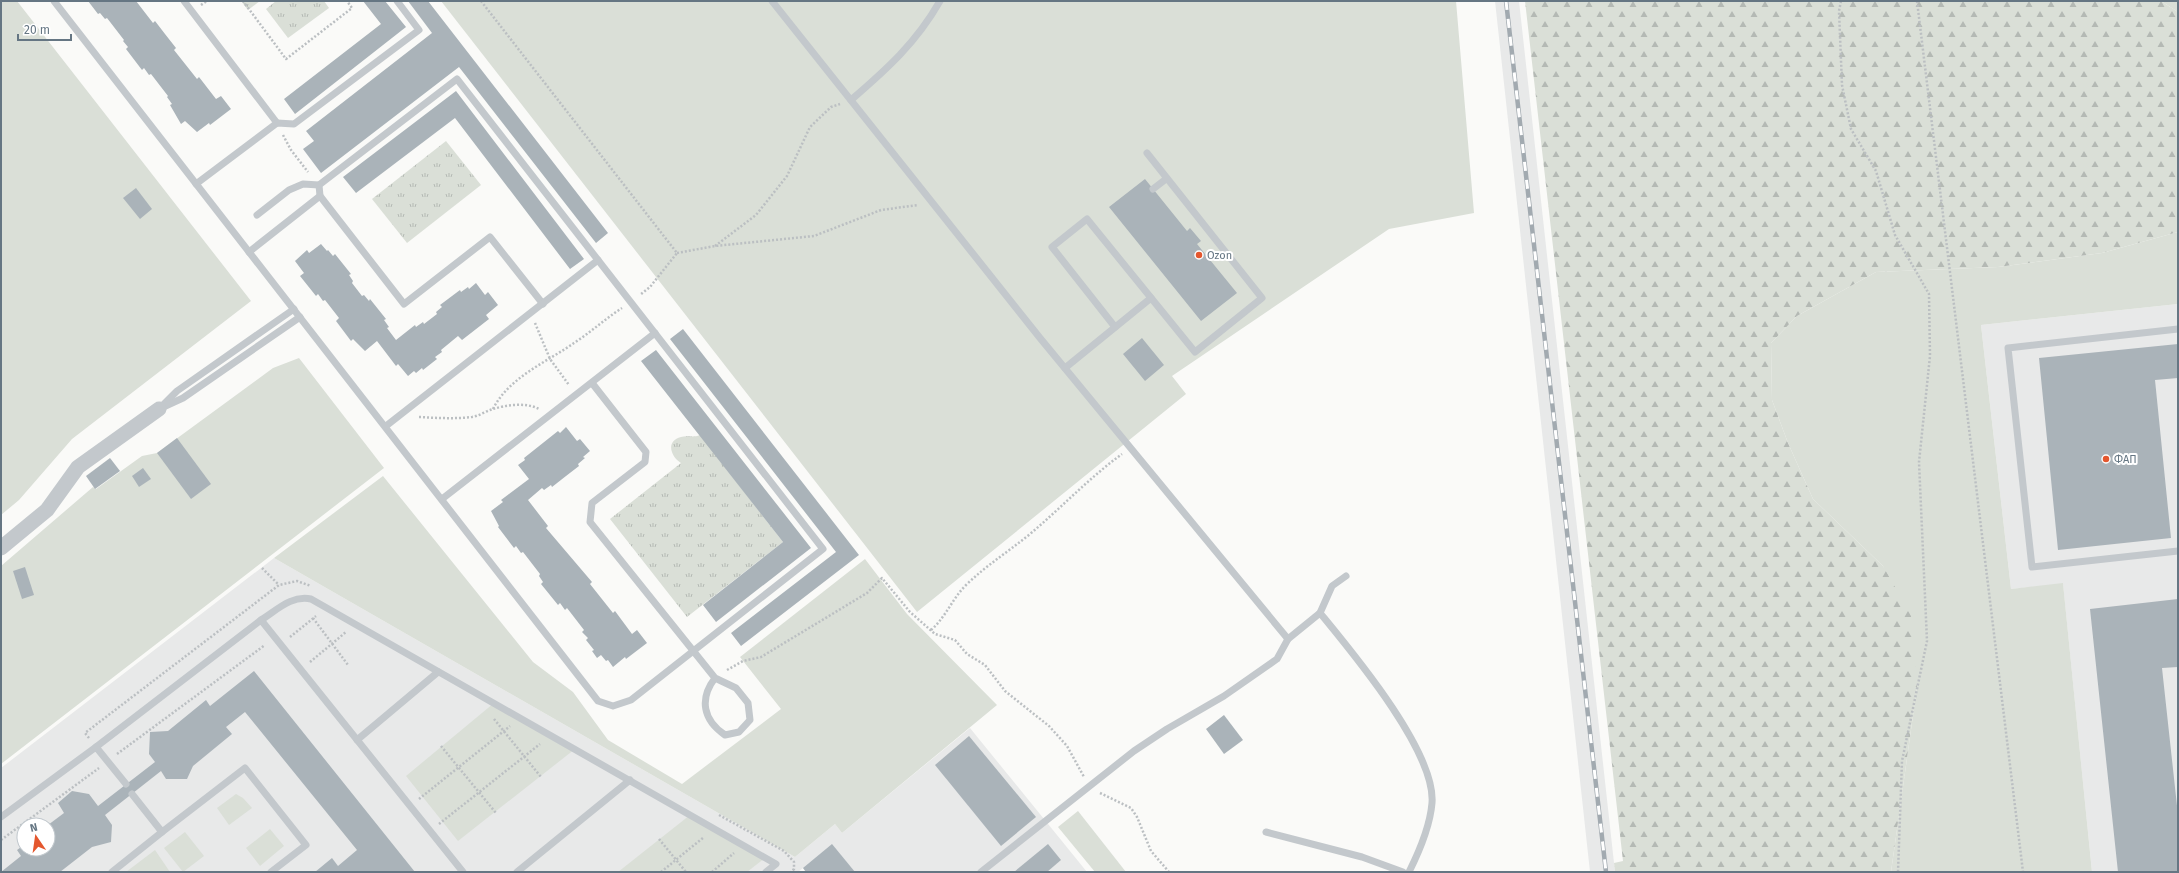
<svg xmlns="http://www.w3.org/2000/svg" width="2179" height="873" viewBox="0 0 2179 873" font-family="'Fira Sans',sans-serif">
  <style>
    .built { fill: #e8e9e9; fill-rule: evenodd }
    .grass { fill: #dadfd7 }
    .forest { fill: url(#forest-firs) }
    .park { fill: url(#park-tufts) }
    .building { fill: #aab3b9 }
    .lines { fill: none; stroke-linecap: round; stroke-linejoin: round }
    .path { stroke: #bbbfc2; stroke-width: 2.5; stroke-dasharray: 2 2; stroke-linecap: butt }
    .lane { stroke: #c3c8cc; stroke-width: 7 }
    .street { stroke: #c3c8cc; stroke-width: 15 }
    .rail-casing { stroke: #a2aab0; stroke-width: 4.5 }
    .rail { stroke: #fff; stroke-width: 3; stroke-dasharray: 9; stroke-linecap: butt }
    .poi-dot { fill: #e4572e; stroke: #fff; stroke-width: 1.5 }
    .labels { text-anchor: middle; stroke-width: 4; stroke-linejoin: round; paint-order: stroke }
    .poi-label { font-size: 11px; fill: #657683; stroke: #fff; text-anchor: start }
  </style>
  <defs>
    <pattern id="forest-firs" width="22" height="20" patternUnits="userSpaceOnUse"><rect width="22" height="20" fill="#dadfd7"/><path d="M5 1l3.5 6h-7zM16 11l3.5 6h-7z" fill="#b4b9b4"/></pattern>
    <pattern id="park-tufts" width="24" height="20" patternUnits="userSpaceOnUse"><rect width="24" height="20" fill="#dadfd7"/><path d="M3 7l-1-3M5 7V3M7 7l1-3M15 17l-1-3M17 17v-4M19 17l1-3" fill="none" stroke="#b4b9b4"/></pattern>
  </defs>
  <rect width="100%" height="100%" fill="#fafaf8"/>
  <g class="built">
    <polygon points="1495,1 1519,1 1615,872 1590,872"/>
    <polygon points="2178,304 2178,872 2092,872 2063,584 2011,589 1981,325"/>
    <path d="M274 558 795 857 835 824 842 833 970 728 1087 872H806L803 868 798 872H1V768ZM24 825H48V849H24Z"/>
  </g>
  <g class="grass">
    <polygon points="1,1 17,1 251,301 72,439 19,500 1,515"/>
    <polygon points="441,1 1456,1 1474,213 1389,229 1172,376 1186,394 917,612"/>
    <polygon points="2161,1 2178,1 2178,12"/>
    <polygon points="2178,232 2178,304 1981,325 2011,589 2063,583 2092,872 1891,872 1917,687 1883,566 1813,499 1788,443 1772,400 1771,343 1797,316 1876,272 1998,267 2102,253"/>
    <polygon points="299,358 384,468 1,764 1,566 93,487 96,489 142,456 157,453 273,368"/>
    <polygon points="383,476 533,662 573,692 608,740 682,784 781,709 740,657 865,559 907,614 997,705 842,833 835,824 795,857 274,558"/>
    <polygon points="494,703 575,749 458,841 406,776"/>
    <polygon points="236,794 243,798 252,808 229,825 217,808"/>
    <polygon points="1078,811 1126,872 1095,872 1058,827"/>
    <polygon points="690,815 765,858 747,872 618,872"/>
    <polygon points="270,829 284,846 260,866 246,848"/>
    <polygon points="185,832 204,856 183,872 164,848"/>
    <polygon points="155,850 170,872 126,872"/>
  </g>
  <polygon class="forest" points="1525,1 2161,1 2178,12 2178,232 2102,253 1998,267 1876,272 1797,316 1771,343 1772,400 1788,443 1813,499 1883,566 1911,615 1917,687 1891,872 1615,872 1614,863 1623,861"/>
  <g class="park">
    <polygon points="241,1 260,1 248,10"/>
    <polygon points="276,1 324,1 329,8 288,38 266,9"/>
    <polygon points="446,141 481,185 407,243 372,199"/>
    <path d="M700 435 783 542 687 617 610 519 681 463C671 457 665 441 681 437 687 435 693 438 700 435Z"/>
  </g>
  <g class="building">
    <polygon points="88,1 136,1 153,23 155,21 165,34 176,48 174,50 197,79 199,77 216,99 221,96 231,109 210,125 209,123 197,132 185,121 181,124 170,105 172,104 167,97 168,96 151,74 149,75 144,68 142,70 126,49 128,47 123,41 124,40 107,18 105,19 100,13 98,14"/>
    <polygon points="363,1 385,1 406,27 295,114 284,99 381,24"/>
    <polygon points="408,1 428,1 608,233 596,243 459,67 321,173 303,149 314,141 306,131 432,33"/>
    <polygon points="456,91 584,259 570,269 455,118 356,193 343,177"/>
    <polygon points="1145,179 1187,231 1190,228 1201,241 1197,244 1237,293 1201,321 1109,207"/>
    <polygon points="136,188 152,209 140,219 123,198"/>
    <polygon points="321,244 327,251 328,250 333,256 335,254 351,274 349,275 353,281 352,283 362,296 364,295 369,301 370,299 386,319 384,320 389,327 387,328 396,340 415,325 416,327 423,322 424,324 437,314 436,312 442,307 440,305 460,290 461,292 468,287 469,289 476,283 485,295 488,292 498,305 486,315 489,319 462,340 458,336 441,350 442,352 435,357 437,359 423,370 422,368 416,373 414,371 408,376 398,364 396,366 377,341 365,351 353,339 351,341 336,321 339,318 325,300 323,301 318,294 316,296 300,276 304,273 295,261 307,250 309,253"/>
    <polygon points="683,329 859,555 741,646 731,633 836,552 670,339"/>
    <polygon points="1142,338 1164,365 1145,381 1123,354"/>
    <polygon points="2178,344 2178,378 2155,380 2171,538 2058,550 2039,358"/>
    <polygon points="656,350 811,548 716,622 703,605 783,542 641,361"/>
    <polygon points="566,427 577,441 580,439 590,451 583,457 585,458 578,464 579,466 566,476 552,487 551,485 544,490 542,488 528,500 548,526 546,528 592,582 590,584 613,613 615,611 632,634 637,630 647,643 626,659 625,657 613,667 608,660 606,661 601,655 597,658 592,651 594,650 586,640 588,638 582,632 584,630 567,608 565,610 560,603 558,605 541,584 543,582 539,576 540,574 523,552 521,553 516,546 514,548 498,527 499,526 491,511 503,502 501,500 529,479 518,465 525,460 524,458 558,431 560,433"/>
    <polygon points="177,438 211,484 191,499 157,453"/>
    <polygon points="110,458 120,471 95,489 86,476"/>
    <polygon points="143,468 151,479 139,487 132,476"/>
    <polygon points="25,567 34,595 22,599 13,571"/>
    <polygon points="2178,599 2178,667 2162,668 2178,815 2178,872 2118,872 2090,609"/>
    <polygon points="254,671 415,872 315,872 332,858 338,866 357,850 245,712 226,727 232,734 193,766 187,779 166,779 161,771 105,815 112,825 111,842 92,847 60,872 1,872 21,856 17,850 24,845 24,849 48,849 48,825 64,813 58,803 72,791 89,794 98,806 155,762 149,754 150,732 168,731 206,700 210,706"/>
    <polygon points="1224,715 1243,740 1224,754 1206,729"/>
    <polygon points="969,736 1036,817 1001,846 935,765"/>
    <polygon points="832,844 855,872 806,872 803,868"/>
    <polygon points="1048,844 1061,860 1047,872 1014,872"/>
  </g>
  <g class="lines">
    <g class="path">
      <polyline points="243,1 286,59 352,8 347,1"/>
      <polyline points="481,1 677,253 650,287 640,295"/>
      <polyline points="1841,1 1839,11 1842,85 1851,129 1876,171 1895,235 1929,294 1930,356 1919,462 1927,641 1902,761 1898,872"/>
      <polyline points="1917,1 2023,872"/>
      <polyline points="201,5 207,1"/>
      <polyline points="283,135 291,150 308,172"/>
      <polyline points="715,246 756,215 787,176 810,127 831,107 840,104"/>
      <polyline points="677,253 715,246 814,236 881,210 918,205"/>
      <polyline points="535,323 550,359 569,385"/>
      <path d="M493 409C509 377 547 362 574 343 591 332 605 319 622 308"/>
      <path d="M419 417C437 418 455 419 472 417 479 416 486 411 493 409 506 405 526 402 539 409"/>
      <polyline points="262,568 279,585"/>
      <polyline points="313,618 348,665"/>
      <path d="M931 630C946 617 952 599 966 585 988 564 1008 552 1030 534 1061 508 1089 478 1122 454"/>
      <polyline points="290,637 316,616"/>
      <polyline points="310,662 346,632"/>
      <polyline points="727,670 743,661 761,657 867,593 882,578 910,612 935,634 955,640 967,654 985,665 1005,691 1049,726 1067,746 1084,777"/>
      <polyline points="494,719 541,777"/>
      <polyline points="89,738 85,733 279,585 297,581 311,586"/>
      <polyline points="441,746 496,813"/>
      <polyline points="117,754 265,645"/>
      <polyline points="1100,793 1131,808 1137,817 1151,851 1169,872"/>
      <polyline points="419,799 510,726"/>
      <polyline points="719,815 784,851 794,862 794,869 791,872"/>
      <polyline points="439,824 540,744"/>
      <polyline points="659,839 686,872"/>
      <polyline points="1,840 99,768"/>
      <polyline points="661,872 704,837"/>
      <polyline points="712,872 734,853"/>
    </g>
    <g class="lane">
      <polyline points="54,1 598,701 613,706 631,700 823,549 457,79 319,185 320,196"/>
      <polyline points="184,1 277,123"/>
      <polyline points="772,1 1040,338 1288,639"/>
      <path d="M851 100C887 69 916 43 940 1"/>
      <polyline points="196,184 277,123 294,124 419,30 397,1"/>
      <polyline points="1153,189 1166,179"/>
      <polyline points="257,215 289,190 303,184 319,185"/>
      <polyline points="249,252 320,196 404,304 490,237 543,304"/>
      <polyline points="1115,327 1052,247 1087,219 1195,352 1262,298 1147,153"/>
      <polyline points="2178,329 2008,348 2032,567 2178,551"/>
      <polyline points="1065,368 1151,298"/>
      <path d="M592 383 646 452 645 462 592 503 590 522 715 678 736 688 748 703 750 720 739 732 725 735C703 720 699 699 715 678"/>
      <polyline points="162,406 177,391 294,309"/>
      <polyline points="159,409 183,398 300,317"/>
      <polyline points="386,426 598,260"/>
      <polyline points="442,499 655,333"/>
      <path d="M1320 613C1352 652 1436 752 1432 803 1430 827 1420 850 1409 872"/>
      <path d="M261 620C277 610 291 595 311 599L776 864 766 872"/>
      <polyline points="357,740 438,672"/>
      <polyline points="96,747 261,620 463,872"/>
      <polyline points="1,817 96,747 126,784"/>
      <polyline points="162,832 245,768 306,845 271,872"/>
      <polyline points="1266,832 1362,857 1403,872"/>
      <polyline points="112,872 162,832 132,794"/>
      <polyline points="517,872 630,780"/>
      <polyline points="981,872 1134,751 1167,729 1224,696 1277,659 1288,639 1320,613 1332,586 1346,576"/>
    </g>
    <polyline class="street" points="1,548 47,510 78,467 159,409"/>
    <defs>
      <polyline id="rail" points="1506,1 1606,872"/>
    </defs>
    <use href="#rail" class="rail-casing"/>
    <use href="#rail" class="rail"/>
  </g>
  <g class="poi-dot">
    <circle cx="1199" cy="255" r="4"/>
    <circle cx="2106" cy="459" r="4"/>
  </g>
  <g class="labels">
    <g class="poi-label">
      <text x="1207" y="259">Ozon</text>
      <text x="2114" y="463">ФАП</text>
    </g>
  </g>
  <rect width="2179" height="873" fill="none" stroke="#657683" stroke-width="4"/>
  <g transform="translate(36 837) rotate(347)"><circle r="19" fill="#ffffff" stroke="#c1c8cd"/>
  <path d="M0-3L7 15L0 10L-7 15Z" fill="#e4572e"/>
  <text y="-6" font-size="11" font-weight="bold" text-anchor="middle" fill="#657683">N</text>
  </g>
  <path d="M18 34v6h53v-6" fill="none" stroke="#657683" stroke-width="2"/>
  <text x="24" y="34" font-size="12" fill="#657683" stroke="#ffffff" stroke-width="3" paint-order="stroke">20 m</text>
</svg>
